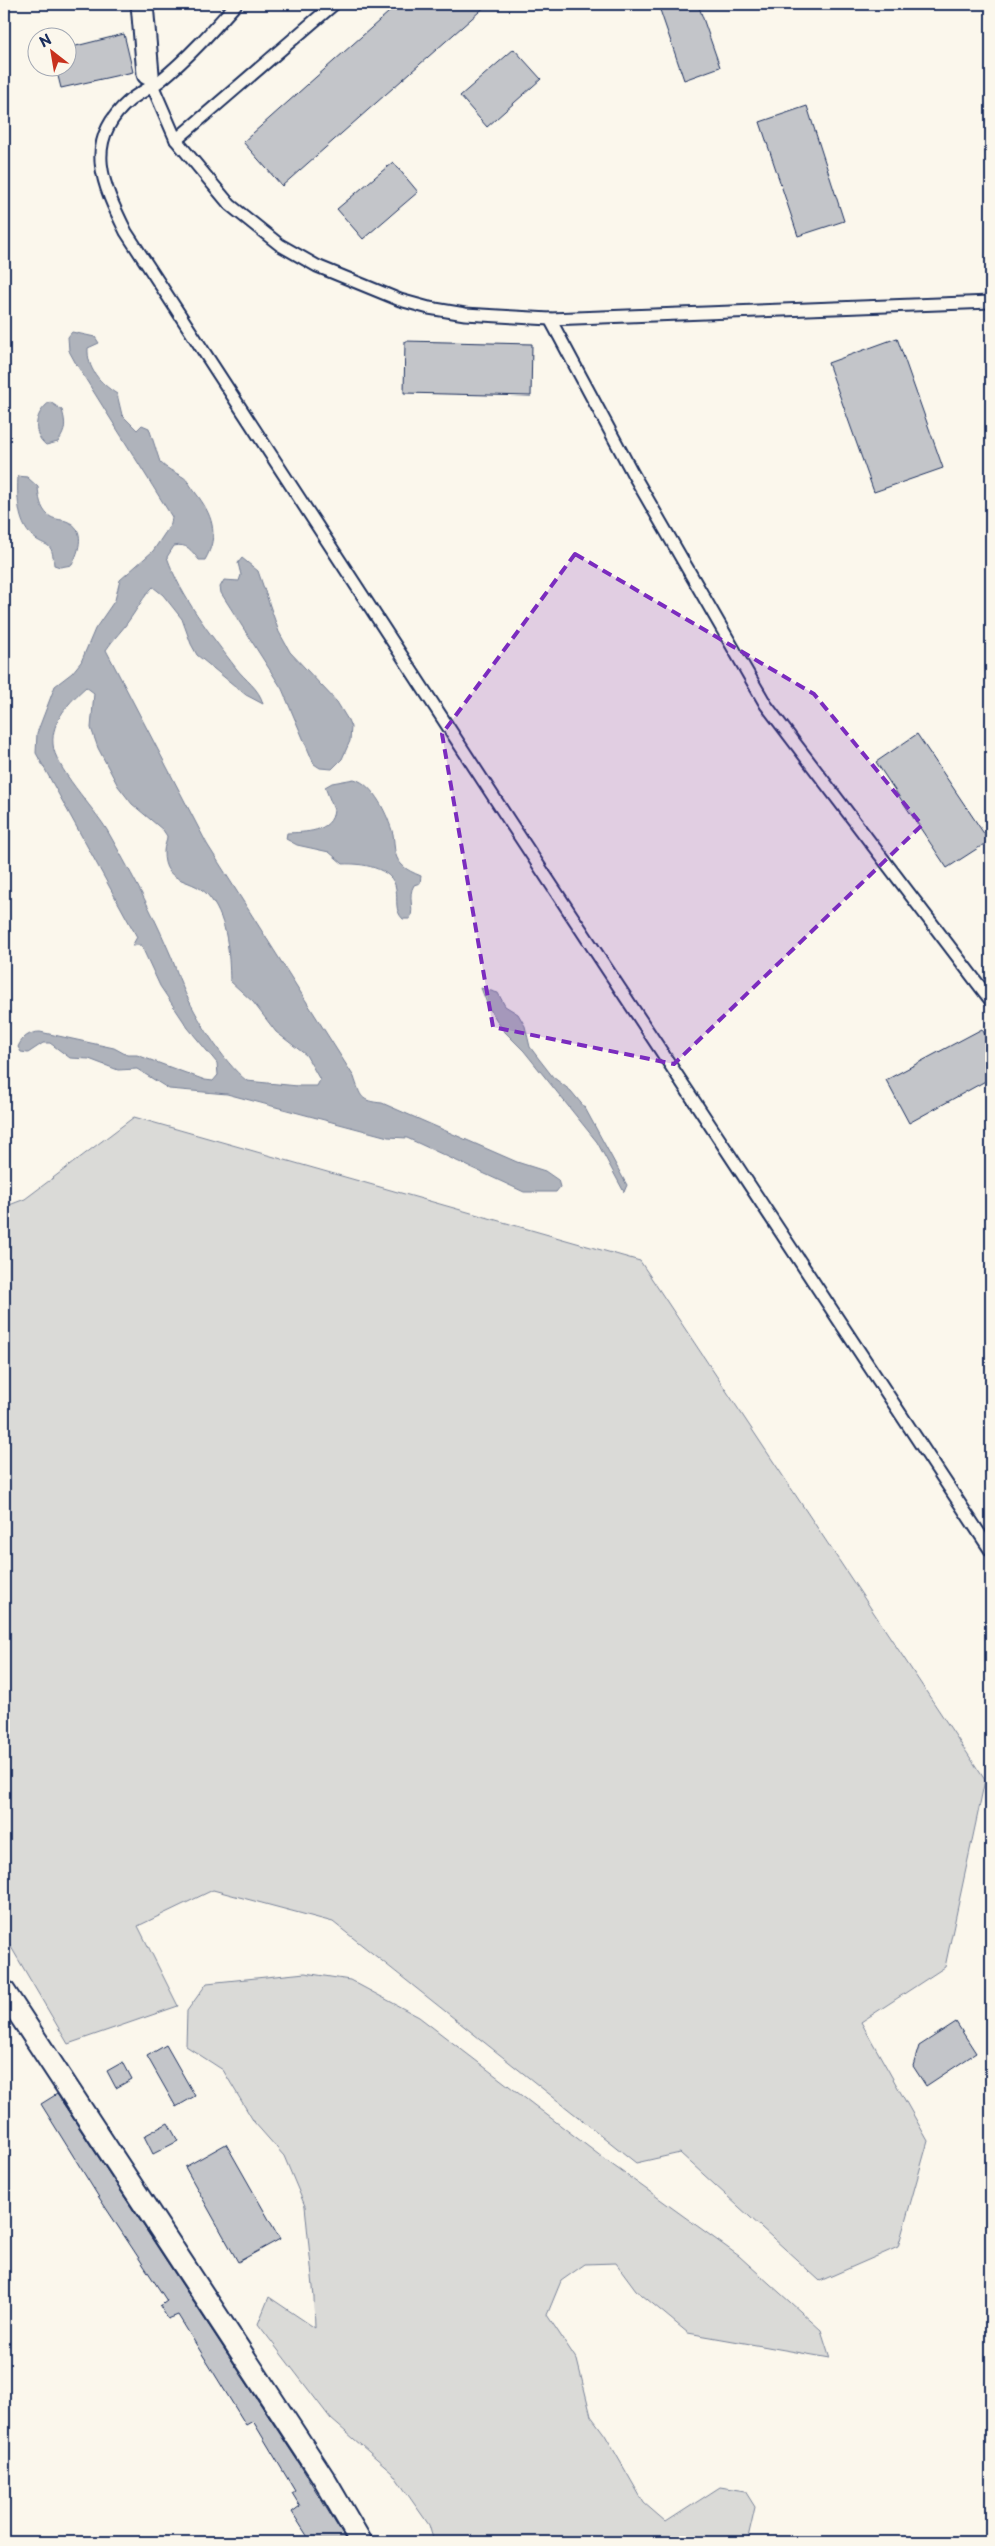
<svg xmlns="http://www.w3.org/2000/svg" width="995" height="2546" viewBox="0 0 995 2546" font-family="'Playpen Sans',sans-serif">
  <style>
    .green { fill: #dadad7; stroke: #7a849a }
    .water { fill: #afb3bb; stroke: #747e96; fill-rule: evenodd }
    .building { fill: #c3c5c9; stroke: #1b2f5e }
    .lines { fill: none; stroke-linecap: round; stroke-linejoin: round }
    .service-casing { stroke: #1b2f5e; stroke-width: 15 }
    .minor-casing { stroke: #1b2f5e; stroke-width: 25 }
    .service { stroke: #fbf7ec; stroke-width: 11 }
    .minor { stroke: #fbf7ec; stroke-width: 21 }
    .marked { fill: #7b2cbf; fill-opacity: 0.2; stroke: #7b2cbf; stroke-width: 4; stroke-dasharray: 10 6; stroke-linejoin: round }
  </style>
  <rect width="100%" height="100%" fill="#fbf7ec"/>
  <filter id="ink" filterUnits="userSpaceOnUse"><feTurbulence type="fractalNoise" baseFrequency=".02" numOctaves="2"/><feDisplacementMap in="SourceGraphic" scale="10" xChannelSelector="R" yChannelSelector="G"/><feConvolveMatrix kernelMatrix="1 2 1 2 8 2 1 2 1" color-interpolation-filters="sRGB"/></filter>
  <g filter="url(#ink)">
    <g class="green">
      <polygon points="134,1117 640,1261 985,1780 945,1967 861,2022 928,2141 898,2247 820,2281 680,2153 636,2163 333,1922 213,1890 138,1926 178,2006 68,2044 4,1935 4,1207 25,1199"/>
      <polygon points="305,1973 350,1980 419,2017 607,2161 739,2256 821,2330 830,2358 688,2333 636,2290 616,2263 585,2264 561,2281 547,2315 577,2360 591,2416 605,2435 644,2503 666,2522 720,2487 745,2491 755,2507 747,2542 434,2542 429,2525 392,2472 331,2419 258,2324 269,2297 315,2328 314,2297 305,2206 284,2156 254,2122 223,2070 186,2046 187,2011 207,1983"/>
    </g>
    <g class="water">
      <path d="M72 332 95 337 99 343 88 348C87 369 100 383 117 394L122 415 137 430 142 425 149 428 160 462C166 469 175 472 183 477 188 480 191 487 195 492 212 514 220 534 205 560H199C191 550 187 543 174 546L167 557C181 597 210 634 236 668 244 679 260 689 263 704L246 695 197 655 191 644 182 619 163 595 153 587C143 597 138 608 130 619 123 630 113 639 106 650L207 844 354 1077C361 1097 360 1101 382 1103L517 1162 545 1171 558 1180 560 1187 556 1192H524L407 1138 388 1137 227 1094 169 1089 137 1069 118 1070 89 1059 70 1058 50 1043H43L28 1053 21 1052 18 1047C22 1037 30 1032 40 1032L114 1048 127 1055H137L205 1080 213 1081 218 1075 217 1063 188 1028 160 986 141 945 132 946 137 937 36 753 37 733 55 686 72 673 81 662 95 629 115 600 120 580 153 551 171 524 172 517 75 362 69 351 68 337ZM86 687 94 693 91 728 98 748 118 786 132 804 163 830 167 836C167 842 164 846 164 851 163 888 195 875 211 899 228 922 229 953 230 981L253 1002 276 1032 306 1055 320 1080 317 1086H298L247 1081C222 1061 196 1017 183 988 177 975 174 961 168 949 150 907 129 869 107 830 94 808 54 767 53 744 51 721 70 701 86 687Z"/>
      <path d="M50 402 62 410C66 424 66 430 58 442L46 445C31 433 35 412 50 402Z"/>
      <path d="M18 476 27 477 38 487C39 497 40 508 48 515 54 520 60 519 66 521 87 528 79 551 72 565L60 567 54 565C52 539 47 549 32 536 17 523 17 494 18 476Z"/>
      <polygon points="242,558 258,571 279,632 290,652 337,702 348,720 351,727 350,741 342,759 332,769 320,768 314,764 282,689 221,593 220,587 224,580 239,581 241,575 238,563"/>
      <path d="M354 779C374 784 388 816 393 834 395 845 393 855 401 864 406 870 414 873 421 876L420 883 414 885C407 897 415 907 410 919H403C394 910 398 901 396 889 393 867 360 863 343 864L329 852 297 845 286 839 287 833C305 832 332 833 334 810L325 787 332 783Z"/>
      <polygon points="481,988 498,993 505,1006 518,1014 525,1026 530,1047 539,1059 553,1077 571,1091 585,1108 623,1178 627,1185 624,1192 597,1142 524,1051 502,1029 488,1006"/>
    </g>
    <g class="building">
      <polygon points="398,4 488,4 282,186 243,142"/>
      <polygon points="658,4 698,4 720,67 684,80"/>
      <polygon points="124,34 133,72 61,88 56,68 68,68 68,48"/>
      <polygon points="514,49 541,79 487,127 460,96"/>
      <polygon points="807,106 844,221 798,236 760,122"/>
      <polygon points="393,162 418,192 363,239 337,209"/>
      <polygon points="897,338 943,468 874,492 828,363"/>
      <polygon points="405,341 532,344 531,396 404,393"/>
      <polygon points="917,734 989,841 947,868 876,762"/>
      <polygon points="982,1029 991,1046 991,1078 909,1123 886,1080"/>
      <polygon points="956,2022 976,2053 926,2086 913,2066 919,2046"/>
      <polygon points="166,2045 195,2096 176,2107 147,2056"/>
      <polygon points="123,2062 132,2079 116,2088 107,2071"/>
      <polygon points="57,2094 299,2463 347,2542 311,2542 292,2512 300,2506 292,2493 295,2491 253,2421 246,2425 178,2315 168,2319 160,2306 167,2301 100,2199 41,2104"/>
      <polygon points="168,2123 178,2141 153,2154 144,2136"/>
      <polygon points="226,2144 280,2239 238,2262 185,2167"/>
    </g>
    <g class="lines">
      <defs>
        <g id="service">
          <path d="M236 4C212 31 189 57 161 80 151 88 138 93 129 101 82 142 103 185 126 232L510 822 991 1551"/>
          <polyline points="150,80 176,140 230,205 280,245 317,266 400,300 429,308 465,314 550,319 991,302"/>
          <polyline points="176,140 334,4"/>
          <polyline points="550,319 633,474 766,705 991,1001"/>
        </g>
        <g id="minor">
          <polyline points="142,4 148,74"/>
          <polyline points="4,1991 323,2477 361,2542"/>
        </g>
      </defs>
      <use href="#service" class="service-casing"/>
      <use href="#minor" class="minor-casing"/>
      <use href="#service" class="service"/>
      <use href="#minor" class="minor"/>
    </g>
  </g>
  <path class="marked" d="M575 554 814 694 922 825 674 1064 493 1027 442 734Z"/>
  <rect width="995" height="2546" fill="none" stroke="#fbf7ec" stroke-width="20"/>
  <rect x="10" y="10" width="975" height="2526" fill="none" stroke="#1b2f5e" stroke-width="2" filter="url(#ink)"/>
  <g transform="translate(52 52) rotate(329)"><circle r="24" fill="#fbf7ec" stroke="#a1a7b3"/>
  <path d="M0-4L9 19L0 12L-9 19Z" fill="#c8321e"/>
  <text y="-8" font-size="14" font-weight="bold" text-anchor="middle" fill="#1b2f5e">N</text>
  </g>
</svg>
